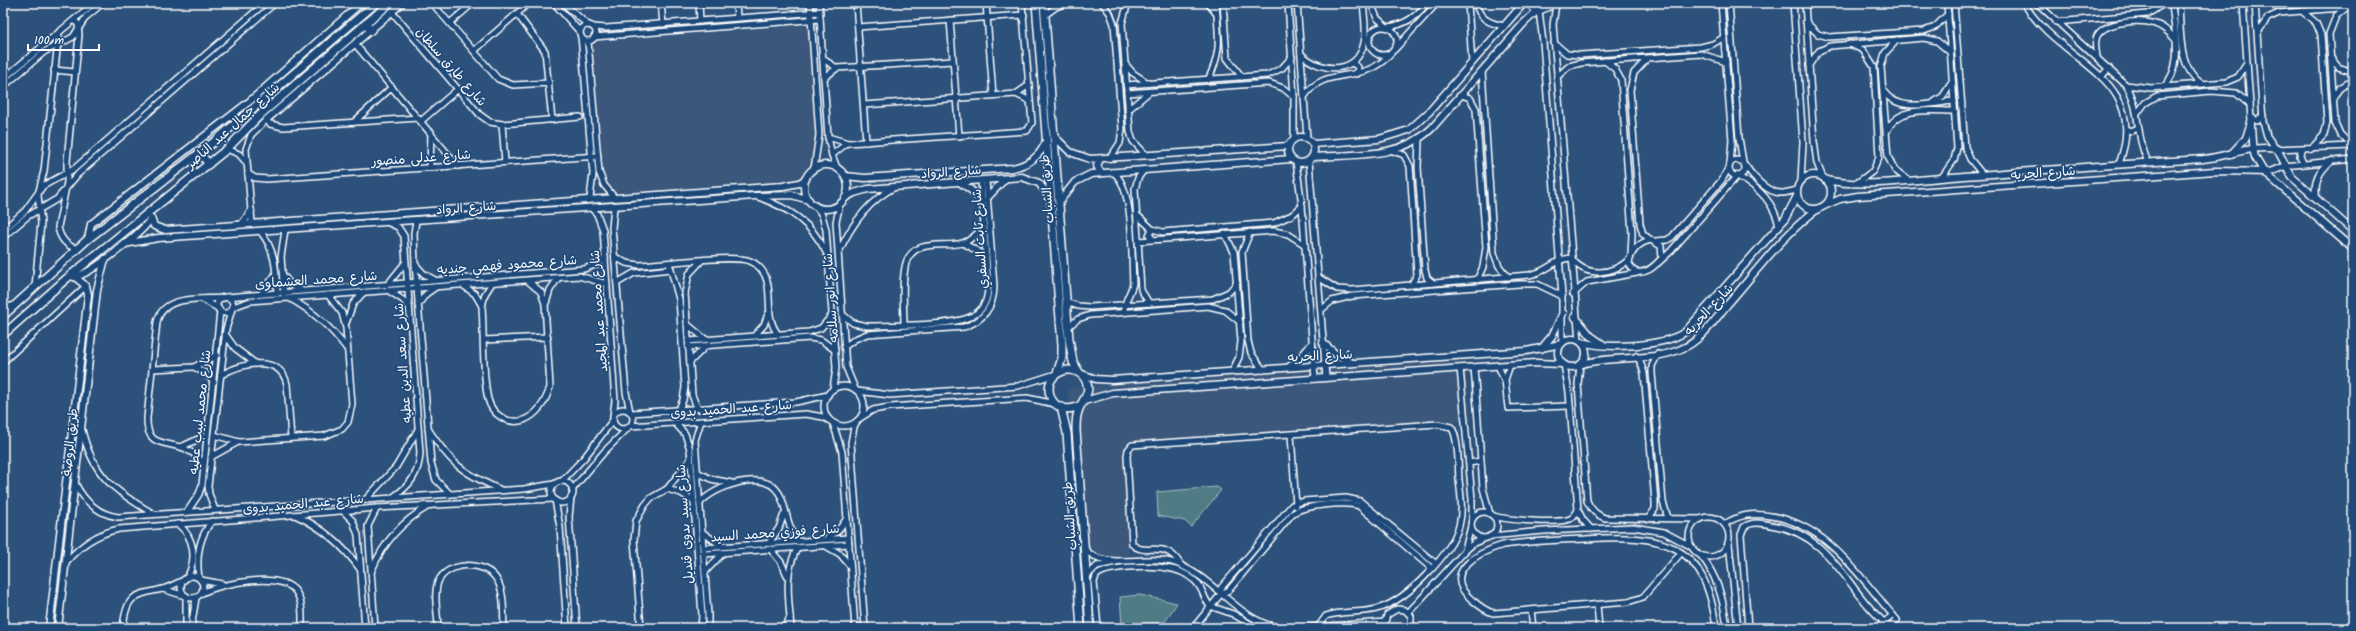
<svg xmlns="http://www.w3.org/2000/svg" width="2356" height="631" viewBox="0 0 2356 631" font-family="Kalam,'Playpen Sans Arabic',sans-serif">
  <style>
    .built { fill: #3b597c }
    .green { fill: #4f7b84; stroke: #a7bdc2 }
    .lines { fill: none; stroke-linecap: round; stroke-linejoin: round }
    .minor-casing { stroke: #fff; stroke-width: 8 }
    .tertiary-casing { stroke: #fff; stroke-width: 9 }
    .secondary-casing { stroke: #fff; stroke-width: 10 }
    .minor { stroke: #1f4a7a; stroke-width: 5 }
    .tertiary { stroke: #1f4a7a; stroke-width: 6 }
    .secondary { stroke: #1f4a7a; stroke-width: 7 }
    .labels { text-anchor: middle; stroke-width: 3.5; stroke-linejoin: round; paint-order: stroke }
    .street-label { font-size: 13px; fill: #fff; stroke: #1f4a7a }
  </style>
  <rect width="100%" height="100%" fill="#2c517b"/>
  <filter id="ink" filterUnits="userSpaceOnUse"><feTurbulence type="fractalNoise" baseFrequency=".025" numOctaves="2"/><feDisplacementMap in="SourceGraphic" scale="8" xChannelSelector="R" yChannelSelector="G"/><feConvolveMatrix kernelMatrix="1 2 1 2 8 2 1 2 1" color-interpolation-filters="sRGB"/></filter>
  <g filter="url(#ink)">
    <g class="built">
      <polygon points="801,25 808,30 809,34 816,144 814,160 805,174 790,181 782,182 616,193 607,186 604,175 592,48 596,42"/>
      <polygon points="1465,359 1471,421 1127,444 1123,452 1129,555 1102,557 1095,555 1078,536 1068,388"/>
    </g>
    <g class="green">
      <polygon points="1217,487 1221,490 1191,527 1185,521 1158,516 1157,492"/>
      <polygon points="1140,595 1177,603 1165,622 1122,625 1120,597"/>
    </g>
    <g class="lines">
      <defs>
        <g id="minor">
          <polyline points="432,3 498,79 513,85 549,83"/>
          <polyline points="554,3 580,32"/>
          <polyline points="563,3 588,25"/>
          <polyline points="661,3 663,24"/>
          <polyline points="699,3 700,21"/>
          <polyline points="736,3 737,18"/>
          <polyline points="810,3 819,135 814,169"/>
          <polyline points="819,3 828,137 832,155 837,168"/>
          <polyline points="856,3 866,142"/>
          <polyline points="986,3 993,95"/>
          <polyline points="1102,3 1110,13 1114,24 1122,129 1120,143 1110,158"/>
          <polyline points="1128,3 1122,23 1130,132 1133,141 1146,155"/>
          <polyline points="1208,3 1215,12"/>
          <polyline points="1223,3 1227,58 1242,77"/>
          <polyline points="1288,3 1294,97 1294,139"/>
          <polyline points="1297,3 1307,138"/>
          <polyline points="1371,3 1377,18 1386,26"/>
          <polyline points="1468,3 1472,63"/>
          <path d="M1476 3C1479 19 1489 23 1504 26"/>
          <polyline points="1721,3 1732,140 1730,164"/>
          <polyline points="1729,3 1739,138 1743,162"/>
          <polyline points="1793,3 1803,142 1801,181"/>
          <polyline points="1805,3 1814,141 1817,163 1823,178"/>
          <polyline points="1954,3 1965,147 1970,159 1983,175"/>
          <path d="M2024 3C2059 64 2152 75 2119 164"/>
          <path d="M2037 3 2126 85C2141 108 2135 136 2148 162"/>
          <path d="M2179 3C2181 31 2177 67 2202 84"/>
          <polyline points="2243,3 2253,149"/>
          <polyline points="2255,3 2263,121 2267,136 2276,149 2353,146"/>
          <polyline points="2268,3 2278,6 2311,3"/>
          <polyline points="1556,4 1553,25 1579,341"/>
          <polyline points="3,5 6,3"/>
          <polyline points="2346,8 2336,16 2329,34 2335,123 2340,134 2352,146"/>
          <polyline points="1539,11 1543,42 1562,296 1562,343"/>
          <polyline points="2302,11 2316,23 2321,35 2327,123 2324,135 2311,149"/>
          <polyline points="392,12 480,115 490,122 502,124 580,117"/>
          <polyline points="517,14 545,51 552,120"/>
          <polyline points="1045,15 1056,7 1066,3"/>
          <path d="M74 20 78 24 79 35 67 161V182L58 227C60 239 66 246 78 249"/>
          <polyline points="950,20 959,136"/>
          <polyline points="1806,22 1818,34 1829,37 1924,31 1935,27 1948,14"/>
          <polyline points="2056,22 2148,14 2165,3"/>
          <polyline points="450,23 473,3"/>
          <circle cx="588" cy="33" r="8"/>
          <polyline points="593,27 606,28 820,12"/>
          <polyline points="858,27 1024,15"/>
          <path d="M1387 27C1405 25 1416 17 1427 3"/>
          <circle cx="1383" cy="41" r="14"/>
          <polyline points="2258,32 2268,18 2279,13 2353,7"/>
          <polyline points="581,36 593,174 590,198"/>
          <polyline points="594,37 820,19"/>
          <polyline points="1897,40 1885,53 1881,67 1888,157 1895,170 1908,180"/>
          <polyline points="588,41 599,172 604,185 614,197"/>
          <polyline points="1554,43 1567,54 1580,55 1701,47 1713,44 1724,37"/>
          <polyline points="355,44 458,166"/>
          <polyline points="1850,44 1863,50 1874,67 1879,157 1873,171 1857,183"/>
          <polyline points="1395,49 1437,3"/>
          <polyline points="474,51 529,3"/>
          <path d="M1301 54C1321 73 1357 75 1364 43 1367 31 1364 16 1363 3"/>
          <path d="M2097 57C2096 50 2094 43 2097 36 2105 21 2141 19 2155 24 2163 26 2169 32 2175 39"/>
          <polyline points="1648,58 1634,73 1630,90 1640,224 1643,234 1651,240"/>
          <polyline points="2331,58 2338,67 2353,72"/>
          <polyline points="823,59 837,68"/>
          <polyline points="1605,61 1615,69 1621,80 1632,233 1631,256"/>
          <polyline points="1352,63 1358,67 1357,74"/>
          <polyline points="1125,64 1133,73 1148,83"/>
          <polyline points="1809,65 1819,51 1830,46 1924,38 1937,41 1951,53"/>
          <polyline points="54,70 75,72"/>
          <polyline points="1482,71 1494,253 1499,266 1508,277"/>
          <polyline points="1557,77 1569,66 1581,63 1701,54 1726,62"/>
          <polyline points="2101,77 2109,68"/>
          <polyline points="824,78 837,68 953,61"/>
          <polyline points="3,79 94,3"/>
          <path d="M1208 80C1223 50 1218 35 1216 3"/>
          <polyline points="1126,85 1268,75 1282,68 1292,57"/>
          <polyline points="2126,85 2151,88 2226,82 2238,77 2246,65"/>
          <polyline points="3,87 44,52 73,37 86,17 103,3"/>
          <path d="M2163 88C2185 66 2174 31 2172 3"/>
          <path d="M1884 92C1899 113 1932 103 1954 101"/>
          <polyline points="1127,93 1269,83 1283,88 1294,97"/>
          <polyline points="1016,94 1029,85"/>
          <polyline points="1462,95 1470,98 1476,109 1486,247 1483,267 1477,280"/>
          <path d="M1305 96C1325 64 1363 87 1391 53"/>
          <polyline points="2334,96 2340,88 2353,80"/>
          <polyline points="1934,102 1943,96 1952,82"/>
          <polyline points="864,105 1016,94 1030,101"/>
          <polyline points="1128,110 1149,92"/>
          <polyline points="2137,114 2145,103 2157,96 2211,91 2236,93 2250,105"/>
          <polyline points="2251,117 2257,121 2263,116"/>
          <polyline points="421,121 458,89"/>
          <polyline points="354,122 392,87"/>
          <polyline points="502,124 505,162"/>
          <polyline points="2127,129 2131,131 2138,128"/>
          <path d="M1887 131C1898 105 1931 111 1955 111"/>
          <polyline points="828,137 848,143 1027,131 1032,123 1022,3"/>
          <polyline points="1419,140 1418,167 1425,270 1427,278 1433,283"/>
          <polyline points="227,149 239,154 246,162"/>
          <polyline points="2301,149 2300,156 2303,163"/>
          <polyline points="1393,151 1404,155 1410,166 1417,275 1411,285"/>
          <polyline points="832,155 847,143"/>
          <circle cx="1737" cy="168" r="8"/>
          <polyline points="1309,161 1326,378"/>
          <polyline points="1296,162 1302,206 1315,379"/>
          <path d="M1745 165C1752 176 1767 193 1781 193 1787 193 1792 191 1797 190"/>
          <polyline points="2285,166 2353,159"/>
          <polyline points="430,168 431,132"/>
          <polyline points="1144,170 1138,178 1135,189 1141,290 1149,303"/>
          <path d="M1113 172C1135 188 1131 256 1133 283 1131 294 1123 302 1124 312"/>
          <polyline points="248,174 255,178 267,179 598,156"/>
          <path d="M1737 176C1759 187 1774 202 1779 226"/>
          <polyline points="1942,177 1954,160 1957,148 1947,3"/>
          <path d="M758 197C789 208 812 223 827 254"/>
          <polyline points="840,204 836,222 846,367 855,389"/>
          <polyline points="816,206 822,215 826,230 836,368 833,389"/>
          <polyline points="614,207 612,228 626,392 630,412"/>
          <polyline points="591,208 597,214 603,230 615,401 613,416"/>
          <polyline points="1136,214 1152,229 1163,232 1274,223 1292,215 1302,206"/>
          <polyline points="416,221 414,233 415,264 431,463 436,480 450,494"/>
          <polyline points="252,223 246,149 251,135 266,120 270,124 283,127 418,118"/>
          <path d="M389 223 398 227 404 236 420 453C419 474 410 486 393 497"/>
          <polyline points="1152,229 1149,235 1153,239"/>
          <polyline points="3,230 25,211 43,186 74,169 265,3"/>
          <path d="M260 231C276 250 276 271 277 294"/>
          <polyline points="1250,232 1242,252 1248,341 1251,353 1263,370"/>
          <polyline points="1225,234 1234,252 1241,342 1239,357 1232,372"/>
          <polyline points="3,237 28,216 57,199 78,174 275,3"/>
          <path d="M1651 240 1661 246 1662 258C1655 266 1645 276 1634 271L1629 264C1630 252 1639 242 1651 240Z"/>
          <polyline points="1138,241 1274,231 1288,234 1305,245"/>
          <polyline points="1655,241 1667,240 1672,237 1722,180 1729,167"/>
          <polyline points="963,243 986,256"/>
          <path d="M839 252C851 225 868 201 895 187"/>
          <path d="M615 257 626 263 639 265C660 264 734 254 750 261 758 264 765 272 767 281 772 300 765 318 778 334"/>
          <polyline points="669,263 679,299 685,387 683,400 678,411"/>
          <polyline points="1658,263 1671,251 1737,176"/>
          <polyline points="415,264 424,274 435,280"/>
          <polyline points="283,275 290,284 301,290"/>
          <path d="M1318 277 1337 289 1352 290 1529 275C1549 272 1553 259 1571 258 1586 278 1612 275 1630 259"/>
          <path d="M492 283 485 294 482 307C484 333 482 375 488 399 492 415 508 425 524 420 538 414 546 401 550 387L545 304 541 292 528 281"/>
          <polyline points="617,283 634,273 671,269"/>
          <polyline points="388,284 405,263"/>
          <polyline points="464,286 475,294 482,306"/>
          <polyline points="35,287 41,223 38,195 44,171 59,32"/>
          <polyline points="389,291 403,300 409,307"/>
          <polyline points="261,294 275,275"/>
          <polyline points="1573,294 1587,282 1637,273"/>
          <polyline points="284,295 281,257 285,230"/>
          <polyline points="226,297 584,269 598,264 605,258"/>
          <circle cx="225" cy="305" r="8"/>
          <path d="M289 298C313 311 331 327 347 349"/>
          <polyline points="204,300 219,309"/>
          <polyline points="1066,302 1078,306 1090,307 1213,299 1229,292 1237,283"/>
          <polyline points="546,303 550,290 558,278"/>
          <polyline points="418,305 426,294 436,287"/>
          <polyline points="233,307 250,301 579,276 607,284"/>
          <polyline points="1321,310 1332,301 1352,296 1519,284 1537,284 1562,296"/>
          <path d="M842 314 853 323 867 326C892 325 955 327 974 315 984 309 988 298 988 287L981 180"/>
          <polyline points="346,323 353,304 364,292"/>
          <polyline points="687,324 705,339"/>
          <path d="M904 325C904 306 901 281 906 263 914 238 944 248 963 243 972 240 979 232 984 226"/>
          <polyline points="1068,327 1078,319 1090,315 1208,306 1225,310 1240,322"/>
          <polyline points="225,334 235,348 256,364"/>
          <polyline points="754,336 764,325 768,314"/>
          <polyline points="484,340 548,337"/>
          <polyline points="688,341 809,332 821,328 832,315"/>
          <polyline points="688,347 810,338 821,340 835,350"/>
          <path d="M844 347 855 339 867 334 964 327C983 321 994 307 994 286L986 180"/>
          <polyline points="1658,354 1652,366 1652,373 1663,502 1668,518"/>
          <polyline points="1636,356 1640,361 1644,373 1655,502 1655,509 1648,519"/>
          <polyline points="3,362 86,286"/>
          <polyline points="690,362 706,346"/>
          <polyline points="1510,365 1505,380 1508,408 1570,406"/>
          <path d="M1580 365 1578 384 1587 501C1591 510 1596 515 1605 518L1701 519"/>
          <polyline points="1498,366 1504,379"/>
          <polyline points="194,367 205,373 214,382"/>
          <polyline points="1474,367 1483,488 1490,514"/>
          <polyline points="1460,368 1472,499 1472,520"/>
          <polyline points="152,369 194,367 217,355"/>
          <path d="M221 375C240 364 280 353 287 384L291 438"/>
          <circle cx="844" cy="406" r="20"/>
          <polyline points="857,391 890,395 1018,386 1056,374"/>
          <circle cx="623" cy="419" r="10"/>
          <polyline points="700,409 696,405 692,395 685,293 689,274 701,261"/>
          <polyline points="631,413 796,402 828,395"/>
          <polyline points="859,419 873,410 890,407 1027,398 1055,404"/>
          <polyline points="701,421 695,440 708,614 708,628"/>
          <polyline points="857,421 854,427 851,443 865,628"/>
          <polyline points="675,423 685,434 690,449 702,615 701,628"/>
          <polyline points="833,423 842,452 855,628"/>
          <polyline points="630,426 806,414 823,417 832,422"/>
          <path d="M428 429C452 465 463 473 501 490"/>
          <path d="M82 430C93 476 114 491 154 514"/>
          <polyline points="214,435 239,442 324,436 342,429 348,422 352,404 346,328 342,313 328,295"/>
          <polyline points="1291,435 1296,506"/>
          <polyline points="181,447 207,435"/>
          <polyline points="211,457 238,442"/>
          <path d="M204 463C198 457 190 450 181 447 162 442 146 445 147 418L157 322C163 294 201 300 224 298"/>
          <polyline points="1469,463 1481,461"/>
          <polyline points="697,472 711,479 732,483"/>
          <polyline points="562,481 584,458 613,420"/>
          <circle cx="562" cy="492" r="11"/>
          <path d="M75 483C84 501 98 514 118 517L524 489 554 484"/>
          <polyline points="667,489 681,493 694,501"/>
          <polyline points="572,490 604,452 628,428"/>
          <polyline points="571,497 569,517 577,628"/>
          <polyline points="366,499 396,467 417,431"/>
          <polyline points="555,500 560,527 567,628"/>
          <path d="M700 503C715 486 764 468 779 493 787 507 786 525 797 541"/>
          <polyline points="215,510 209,494 208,486 226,329 232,309"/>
          <polyline points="342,510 353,521 358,535 365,628"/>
          <polyline points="1578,510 1583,520 1591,529"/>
          <polyline points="187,512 199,494 202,485 220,311"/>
          <circle cx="1484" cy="525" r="13"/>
          <path d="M295 515C322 527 342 544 360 569"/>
          <path d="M1493 516C1507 520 1557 524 1570 519 1574 517 1576 513 1578 510L1569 392 1564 365"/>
          <circle cx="1709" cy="537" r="20"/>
          <path d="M178 524C195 538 197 559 187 578"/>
          <path d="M1725 524C1740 514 1753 513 1771 516 1828 524 1862 580 1897 620L1888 628"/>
          <polyline points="702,532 722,546"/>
          <polyline points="1490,536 1544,531 1633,527 1664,532 1692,547"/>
          <polyline points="827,538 838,531 847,518"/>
          <polyline points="769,543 779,528 784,514"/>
          <polyline points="1729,544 1738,628"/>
          <polyline points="826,546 840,554 850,566"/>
          <polyline points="703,548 848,538"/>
          <polyline points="770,549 781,562 787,575"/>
          <path d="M1085 549C1104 572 1148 553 1175 563 1216 578 1237 621 1281 628"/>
          <polyline points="1465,550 1471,526"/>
          <path d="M1681 553 1643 597 1628 602 1493 613C1483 610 1477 604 1470 598 1441 572 1479 552 1503 545 1530 541 1557 540 1585 539 1661 534 1706 540 1716 628"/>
          <polyline points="704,554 849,544"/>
          <path d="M1701 556C1718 576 1724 602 1727 628"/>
          <path d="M66 562C81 545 96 534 119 529L377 508 554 499"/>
          <path d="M1181 565C1164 537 1146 558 1132 544L1127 456 1128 450 1132 445 1437 424 1451 427C1459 436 1458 467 1459 480 1461 496 1463 511 1459 526 1451 554 1408 599 1380 608 1363 614 1343 610 1326 616L1318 627"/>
          <path d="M372 570C384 541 402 521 429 506"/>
          <polyline points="705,572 723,553"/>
          <circle cx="192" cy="587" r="11"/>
          <polyline points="1087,576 1097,566 1121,561"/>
          <path d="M199 578C196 558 199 537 212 521"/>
          <polyline points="201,580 222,584"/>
          <polyline points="163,589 185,596"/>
          <path d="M202 593C222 583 282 571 296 592 303 602 302 616 302 628"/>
          <path d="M1221 594 1229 590 1292 514C1303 505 1346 501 1359 506L1431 568"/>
          <polyline points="186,596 186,628"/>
          <polyline points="1597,605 1599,628"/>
          <polyline points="1531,610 1533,628"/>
          <polyline points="1408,613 1465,551 1474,543 1486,538"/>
          <path d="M123 628C126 595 134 595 163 589 170 587 177 583 184 580"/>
          <polyline points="191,628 196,598"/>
          <polyline points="375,628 368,526 377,508"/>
          <path d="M438 628C438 614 433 595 438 582 447 561 486 560 497 580 505 593 503 613 504 628"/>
          <polyline points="641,628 634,540 636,521 645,505 651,498 667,489 690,460"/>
          <polyline points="785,628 790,617"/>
          <path d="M791 628C789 600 783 573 798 547"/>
          <path d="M1098 628 1094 582 1096 576C1105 566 1152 565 1166 568 1176 569 1186 573 1194 580 1203 587 1203 598 1210 606L1233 614 1257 628"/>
          <polyline points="1193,628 1221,594 1221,588 1292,505 1304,501 1346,498 1360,501 1435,563"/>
          <polyline points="1302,628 1385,622"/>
          <polyline points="1386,628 1385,622 1387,615 1397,609 1405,610 1411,616 1411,628"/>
          <path d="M1748 628 1741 535 1744 527C1752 521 1762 523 1771 525 1835 535 1846 593 1891 628"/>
          <polyline points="1877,628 1893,615"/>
        </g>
        <g id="tertiary">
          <polyline points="1530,3 1533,8 1539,11 1557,3"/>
          <polyline points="266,120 402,3"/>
          <polyline points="1054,136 1070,152 1090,159 1289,146"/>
          <circle cx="1301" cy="150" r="13"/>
          <polyline points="1313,144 1379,139 1409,130 1429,112 1524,3"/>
          <polyline points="2253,149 2255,157 2264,172 2353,249"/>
          <polyline points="2231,154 2246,138 2251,122"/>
          <path d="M1313 157C1354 154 1401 159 1432 128L1524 23 1537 11"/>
          <polyline points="1100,159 1097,166 1101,173"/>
          <circle cx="826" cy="187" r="22"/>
          <circle cx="1814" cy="192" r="17"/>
          <path d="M845 176 865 178 1013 168C1029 164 1040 157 1046 141"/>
          <path d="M1825 180C1866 188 1911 180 1952 177 2035 171 2119 164 2203 159 2227 157 2252 144 2277 149L2292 177 2353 231"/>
          <polyline points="958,181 971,190 982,201"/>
          <polyline points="988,197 1005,179"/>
          <polyline points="845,198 854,193 868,189 1022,177 1039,183 1050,198"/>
          <path d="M2316 198C2314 182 2318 171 2331 161"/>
          <polyline points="1059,202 1075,182 1091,174 1291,159"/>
          <polyline points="1824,206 1840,199 1858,196 2215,171 2270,172 2285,166"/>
          <polyline points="151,218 154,226 165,230 783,186 799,183 806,179"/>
          <polyline points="242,224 251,211"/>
          <polyline points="88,239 91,224 250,101 361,3"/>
          <polyline points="124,244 158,238 755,196 792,195 809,200"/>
          <path d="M74 277C89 276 144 231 151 218"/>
          <polyline points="3,306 13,307"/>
          <polyline points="1575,317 1591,336 1604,345"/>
          <circle cx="1572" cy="353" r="14"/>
          <path d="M1581 342C1607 349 1662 347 1685 332L1785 219 1797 196"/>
          <polyline points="1323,343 1337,355 1352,363"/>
          <polyline points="1541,349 1552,336 1563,313"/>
          <path d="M1582 364C1613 355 1652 362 1681 349 1701 341 1714 321 1727 305 1756 272 1783 234 1819 208"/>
          <polyline points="1289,367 1301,357 1312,344"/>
          <polyline points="1082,374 1096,379 1112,380 1526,351 1561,344"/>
          <polyline points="1084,401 1113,393 1536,363 1562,364"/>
          <polyline points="49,628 88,295 86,286 75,277"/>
          <polyline points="58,628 97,290 105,259"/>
        </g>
        <g id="secondary">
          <polyline points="1036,3 1062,345 1062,358 1057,373"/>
          <polyline points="1044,3 1069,339 1073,362 1079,372"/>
          <polyline points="365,24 371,30"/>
          <polyline points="195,157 203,157 209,164"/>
          <polyline points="3,316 88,239 215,141 376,3"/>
          <polyline points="3,335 66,279 227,149 260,115 390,3"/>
          <path d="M1082 404C1071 412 1054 410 1050 395 1043 372 1076 360 1086 381 1092 394 1081 400 1078 412 1076 417 1076 424 1076 430L1090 628"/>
          <polyline points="1061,407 1067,433 1081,628"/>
        </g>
      </defs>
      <use href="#minor" class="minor-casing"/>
      <use href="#tertiary" class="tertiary-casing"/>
      <use href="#secondary" class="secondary-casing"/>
      <use href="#minor" class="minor"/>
      <use href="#tertiary" class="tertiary"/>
      <use href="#secondary" class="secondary"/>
    </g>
  </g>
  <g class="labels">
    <g class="street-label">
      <text transform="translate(452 66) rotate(49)" y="5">شارع طارق سلطان</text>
      <text transform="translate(232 125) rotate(-42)" y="5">شارع جمال عبد الناصر</text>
      <text transform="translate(421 157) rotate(-4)" y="5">شارع عدلى منصور</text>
      <text transform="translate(951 171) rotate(-4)" y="5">شارع الرواد</text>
      <text transform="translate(2043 172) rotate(-4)" y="5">شارع الحريه</text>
      <text transform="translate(1046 189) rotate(-94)" y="5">طريق الشباب</text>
      <text transform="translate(466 207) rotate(-4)" y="5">شارع الرواد</text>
      <text transform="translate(979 239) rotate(-94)" y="5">شارع ثابت السفري</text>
      <text transform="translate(507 264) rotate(-4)" y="5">شارع محمود فهمي جنديه</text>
      <text transform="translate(316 279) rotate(-4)" y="5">شارع محمد العشماوى</text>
      <text transform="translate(830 298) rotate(-94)" y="5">شارع انور سلامه</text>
      <text transform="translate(1708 309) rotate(-47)" y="5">شارع الحريه</text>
      <text transform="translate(598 311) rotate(-94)" y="5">شارع محمد عبد المجيد</text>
      <text transform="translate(1320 355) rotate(-3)" y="5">شارع الحريه</text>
      <text transform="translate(402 363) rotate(-94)" y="5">شارع سعد الدين عطيه</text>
      <text transform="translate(731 408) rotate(-4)" y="5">شارع عبد الحميد بدوى</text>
      <text transform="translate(199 412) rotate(-84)" y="5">شارع محمد لبيب عطيه</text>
      <text transform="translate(69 442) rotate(-84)" y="5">طريق الروضة</text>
      <text transform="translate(303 503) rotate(-5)" y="5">شارع عبد الحميد بدوى</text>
      <text transform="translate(1069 516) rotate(-94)" y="5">طريق الشباب</text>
      <text transform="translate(684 524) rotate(-94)" y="5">شارع سيد بدوى قنديل</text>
      <text transform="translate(775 532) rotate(-4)" y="5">شارع فوزي محمد السيد</text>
    </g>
  </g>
  <rect width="2356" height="631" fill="none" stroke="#1f4a7a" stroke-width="16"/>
  <rect x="8" y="8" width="2340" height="615" fill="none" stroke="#fff" stroke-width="1.5" filter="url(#ink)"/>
  <path d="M28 44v6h71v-6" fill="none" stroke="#ffffff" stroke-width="2"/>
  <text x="34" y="44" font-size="12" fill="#ffffff" stroke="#1f4a7a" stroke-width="3" paint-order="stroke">100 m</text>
</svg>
